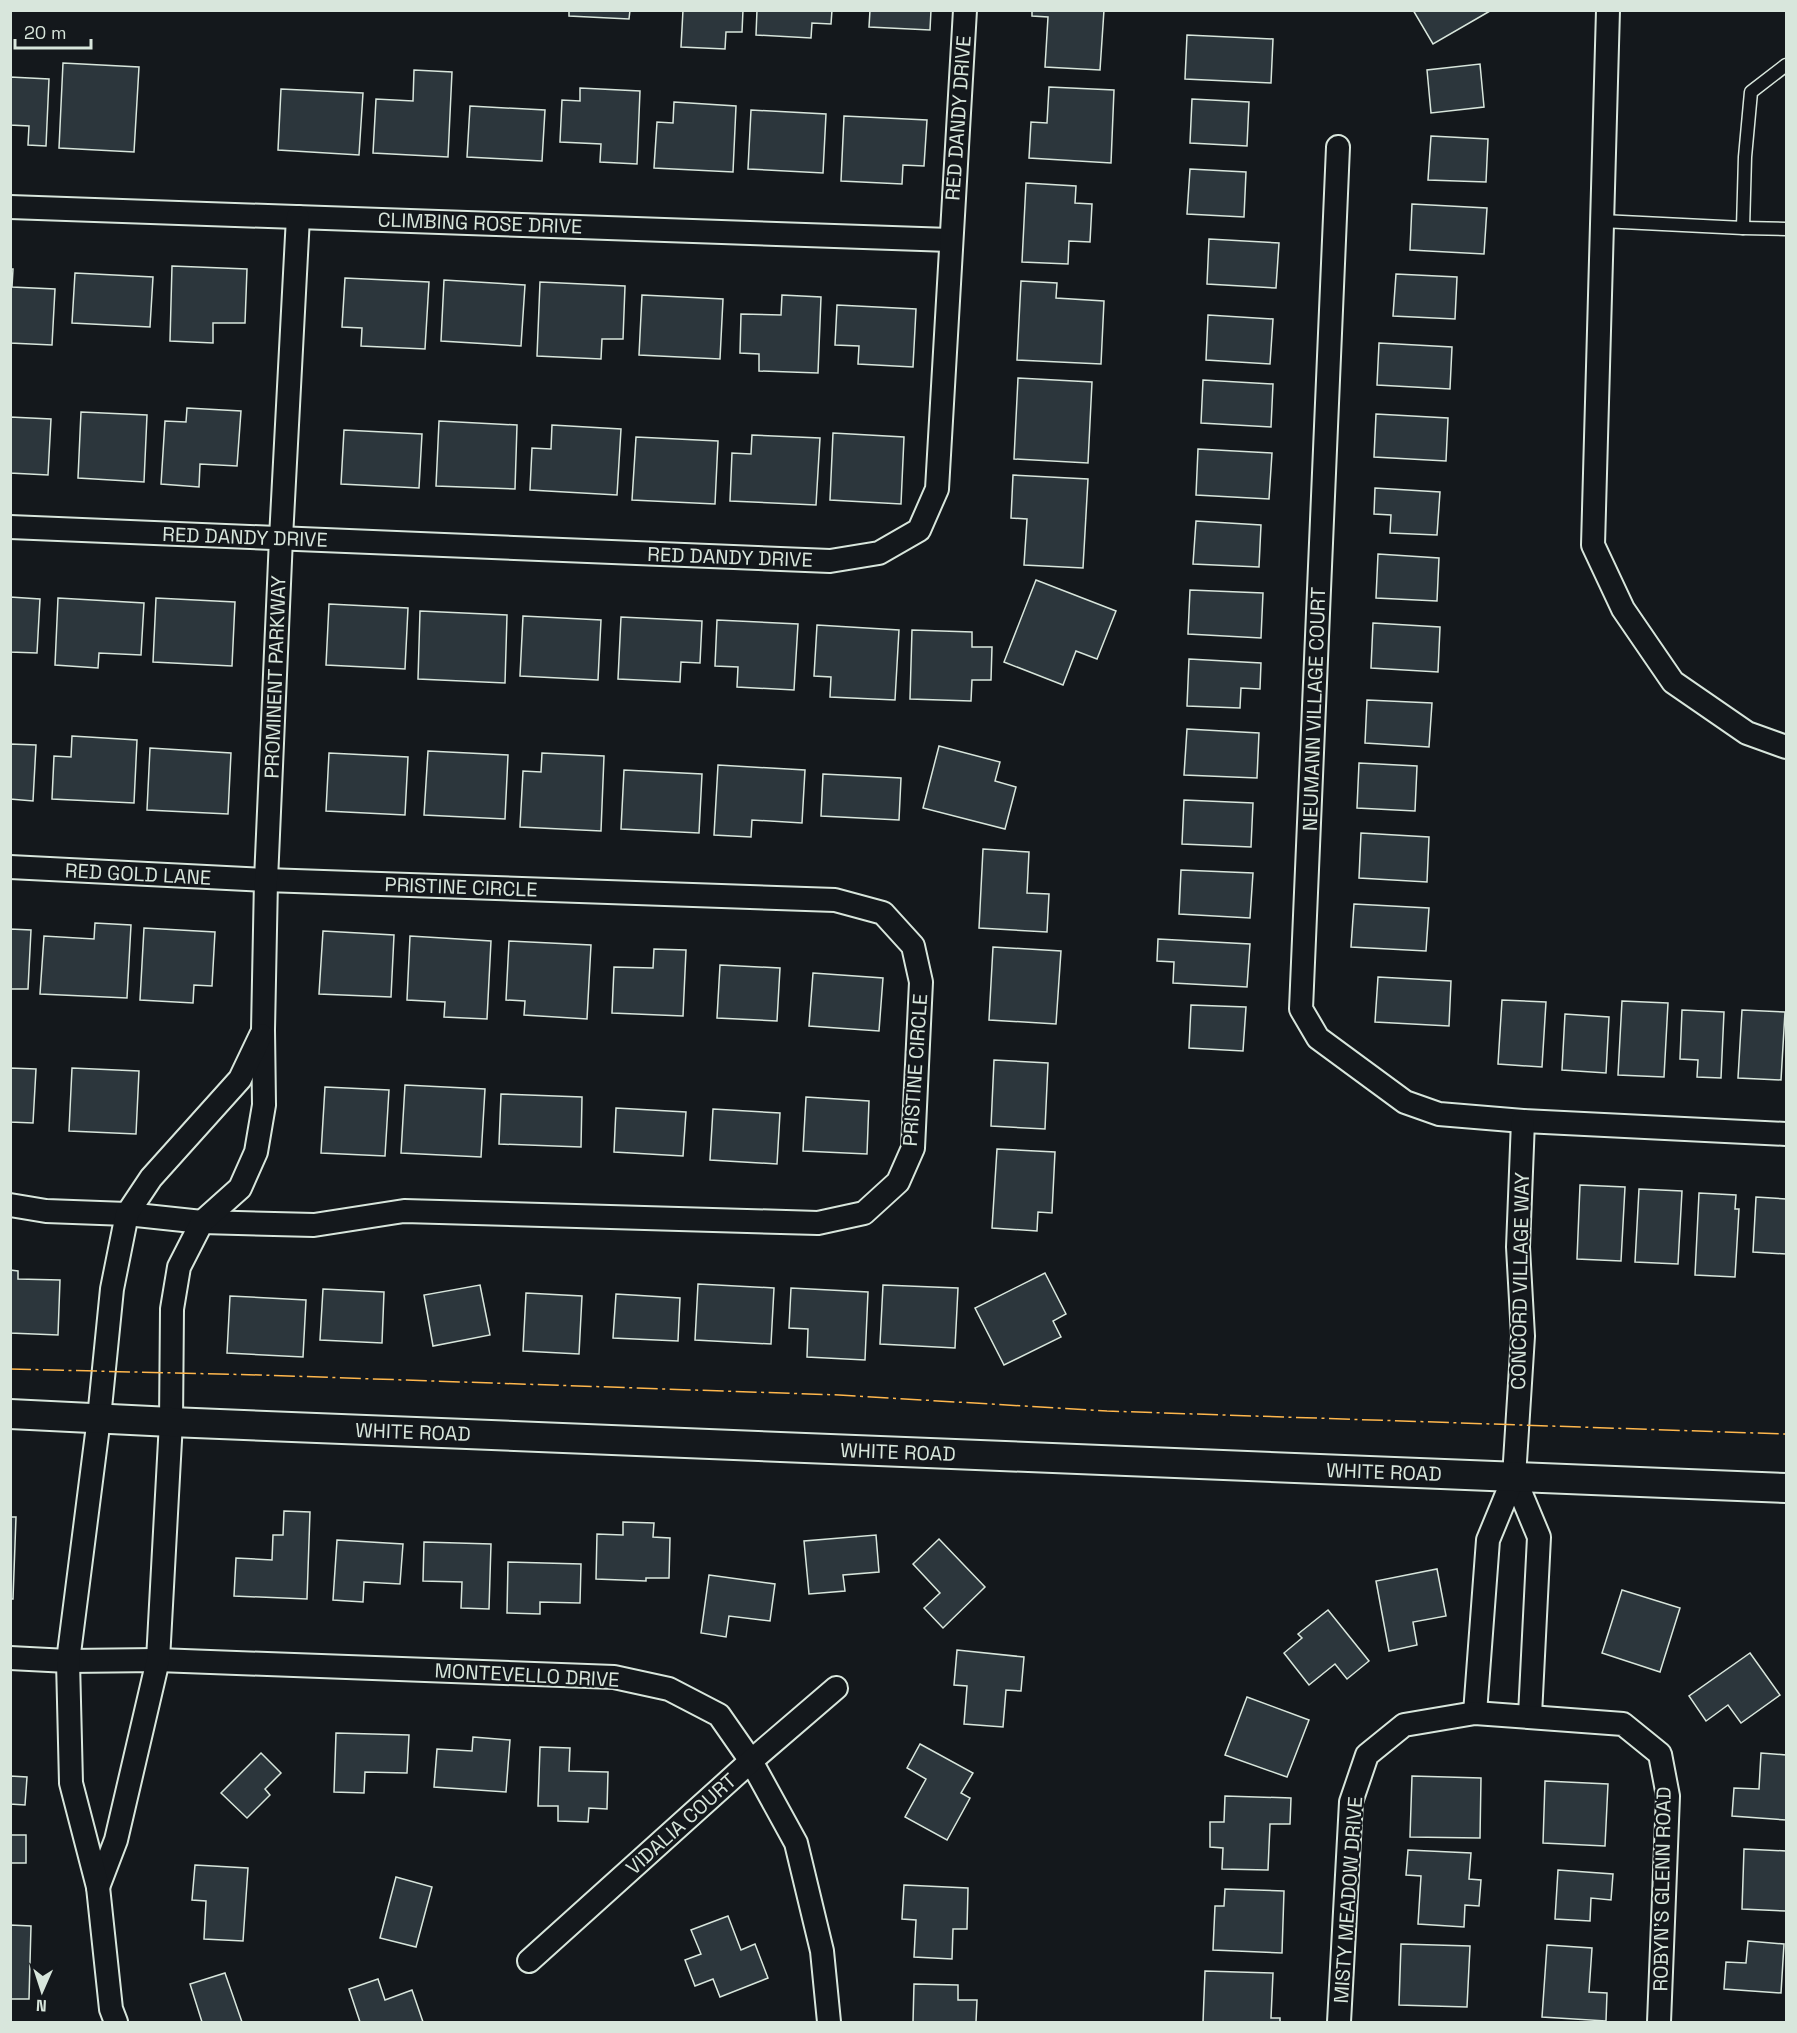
<svg xmlns="http://www.w3.org/2000/svg" width="1797" height="2033" viewBox="0 0 1797 2033" font-family="'Space Grotesk',sans-serif">
  <style>
    .building { fill: #2c363c; stroke: #d8e6dc; stroke-width: 1.5 }
    .lines { fill: none; stroke-linecap: round; stroke-linejoin: round }
    .service-casing { stroke: #d8e6dc; stroke-width: 15 }
    .minor-casing { stroke: #d8e6dc; stroke-width: 26 }
    .tertiary-casing { stroke: #d8e6dc; stroke-width: 32 }
    .service { stroke: #14181c; stroke-width: 12 }
    .minor { stroke: #14181c; stroke-width: 22 }
    .tertiary { stroke: #14181c; stroke-width: 28 }
    .power { stroke: #ffb74d; stroke-width: 1.5; stroke-dasharray: 21 4.5 3 4.5; stroke-linecap: butt }
    .labels { text-anchor: middle; stroke-width: 4.5; stroke-linejoin: round; paint-order: stroke }
    .street-label { font-size: 20px; fill: #d8e6dc; stroke: #14181c }
  </style>
  <rect width="100%" height="100%" fill="#14181c"/>
  <g class="building">
    <polygon points="569,10 630,10 629,19 569,16"/>
    <polygon points="683,10 743,10 742,32 726,32 725,49 681,47"/>
    <polygon points="757,10 832,10 831,24 812,23 811,38 756,35"/>
    <polygon points="870,10 931,10 930,30 869,27"/>
    <polygon points="1032,10 1104,10 1100,70 1045,67 1048,17 1032,16"/>
    <polygon points="1413,10 1489,10 1490,11 1433,44"/>
    <polygon points="1187,35 1273,39 1271,83 1185,79"/>
    <polygon points="63,63 139,67 134,152 59,148"/>
    <polygon points="1480,64 1484,107 1431,113 1427,70"/>
    <polygon points="414,70 452,72 448,157 373,153 376,99 413,101"/>
    <polygon points="10,77 49,79 46,146 28,145 29,126 10,125"/>
    <polygon points="1049,87 1114,90 1111,163 1029,158 1031,122 1047,123"/>
    <polygon points="580,88 640,91 637,164 600,162 601,144 560,142 562,100 580,101"/>
    <polygon points="281,89 363,93 359,155 278,150"/>
    <polygon points="1192,99 1249,102 1247,146 1190,143"/>
    <polygon points="674,102 736,106 733,172 654,168 657,122 673,123"/>
    <polygon points="470,106 545,110 542,161 467,157"/>
    <polygon points="751,110 826,114 823,173 748,169"/>
    <polygon points="844,116 927,120 924,166 903,165 902,184 841,181"/>
    <polygon points="1431,136 1488,139 1486,182 1428,180"/>
    <polygon points="1190,169 1246,172 1244,217 1187,214"/>
    <polygon points="1026,183 1076,186 1075,203 1092,204 1090,242 1069,241 1068,264 1022,262"/>
    <polygon points="1412,204 1487,208 1484,254 1410,250"/>
    <polygon points="1209,239 1279,243 1276,288 1207,284"/>
    <polygon points="172,266 247,269 245,323 213,323 213,343 170,341"/>
    <polygon points="10,269 13,269 12,287 55,289 52,345 10,343"/>
    <polygon points="75,273 153,277 150,327 72,323"/>
    <polygon points="1396,274 1457,277 1455,319 1393,316"/>
    <polygon points="345,278 429,282 425,349 361,346 362,328 342,327"/>
    <polygon points="444,280 525,285 521,346 441,341"/>
    <polygon points="1021,281 1057,283 1056,298 1104,301 1101,364 1017,360"/>
    <polygon points="540,282 625,286 623,339 602,339 601,359 537,356"/>
    <polygon points="642,295 723,299 720,359 639,355"/>
    <polygon points="782,295 821,297 818,373 759,371 759,354 740,353 741,314 781,315"/>
    <polygon points="837,305 916,309 913,367 858,364 859,346 835,345"/>
    <polygon points="1208,315 1273,319 1270,364 1206,360"/>
    <polygon points="1379,343 1452,347 1450,389 1377,385"/>
    <polygon points="1018,378 1092,382 1088,463 1014,459"/>
    <polygon points="1203,380 1273,384 1271,427 1201,423"/>
    <polygon points="187,408 241,411 237,466 200,464 199,487 161,484 165,421 186,422"/>
    <polygon points="81,412 147,415 144,482 78,478"/>
    <polygon points="1376,414 1448,418 1446,461 1374,457"/>
    <polygon points="10,417 51,419 48,475 10,473"/>
    <polygon points="439,421 517,425 515,489 436,486"/>
    <polygon points="552,425 621,429 617,495 530,490 532,448 551,449"/>
    <polygon points="344,430 422,434 419,488 341,484"/>
    <polygon points="833,433 904,437 901,504 830,500"/>
    <polygon points="752,435 820,438 816,505 730,501 732,453 751,454"/>
    <polygon points="636,437 718,441 715,504 632,500"/>
    <polygon points="1198,449 1272,453 1269,499 1196,495"/>
    <polygon points="1013,475 1088,479 1083,568 1024,565 1027,519 1011,518"/>
    <polygon points="1375,488 1440,492 1437,535 1390,533 1391,515 1374,514"/>
    <polygon points="1196,521 1261,525 1259,567 1193,564"/>
    <polygon points="1378,554 1439,558 1437,601 1376,598"/>
    <polygon points="1036,580 1116,611 1097,659 1076,651 1063,685 1004,662"/>
    <polygon points="1190,590 1263,593 1261,638 1188,634"/>
    <polygon points="10,597 40,599 37,653 10,652"/>
    <polygon points="58,598 144,603 141,655 99,653 98,668 55,665"/>
    <polygon points="156,598 235,602 232,666 153,662"/>
    <polygon points="329,604 408,608 405,669 326,665"/>
    <polygon points="420,611 507,615 505,683 418,679"/>
    <polygon points="523,616 601,620 598,680 520,676"/>
    <polygon points="621,617 702,621 700,663 681,662 680,682 618,679"/>
    <polygon points="717,620 798,624 794,690 737,687 738,667 715,666"/>
    <polygon points="1373,623 1440,627 1438,672 1371,668"/>
    <polygon points="817,625 899,630 895,700 830,697 831,677 814,676"/>
    <polygon points="912,630 972,632 972,647 992,647 991,680 972,680 971,701 910,699"/>
    <polygon points="1189,659 1261,663 1260,689 1241,688 1240,708 1187,706"/>
    <polygon points="1367,700 1432,703 1429,747 1365,743"/>
    <polygon points="1187,729 1259,733 1257,778 1184,775"/>
    <polygon points="72,736 137,740 134,803 52,799 54,756 71,757"/>
    <polygon points="10,744 36,745 33,801 10,799"/>
    <polygon points="939,746 1000,762 995,781 1016,787 1005,829 923,808"/>
    <polygon points="150,748 231,753 228,814 147,810"/>
    <polygon points="428,751 508,755 505,819 424,815"/>
    <polygon points="329,753 408,757 405,815 326,811"/>
    <polygon points="542,753 604,756 601,831 520,827 523,771 541,772"/>
    <polygon points="1359,763 1417,766 1415,811 1357,808"/>
    <polygon points="718,765 805,770 802,823 752,820 751,837 714,835"/>
    <polygon points="624,770 702,774 699,833 621,829"/>
    <polygon points="823,774 901,778 899,820 821,816"/>
    <polygon points="1184,800 1253,803 1251,847 1182,844"/>
    <polygon points="1361,833 1429,837 1427,882 1359,878"/>
    <polygon points="983,849 1029,852 1027,893 1049,894 1047,932 979,928"/>
    <polygon points="1181,870 1253,873 1250,918 1179,914"/>
    <polygon points="1354,904 1429,908 1426,951 1351,947"/>
    <polygon points="95,923 131,925 127,998 40,994 44,936 94,939"/>
    <polygon points="144,928 215,932 212,986 194,985 193,1003 140,1000"/>
    <polygon points="10,929 31,930 28,989 10,989"/>
    <polygon points="323,931 394,935 391,997 319,994"/>
    <polygon points="410,936 491,941 487,1019 444,1017 445,1002 407,1000"/>
    <polygon points="1158,939 1250,944 1247,987 1173,983 1174,962 1157,961"/>
    <polygon points="509,941 591,945 587,1019 524,1015 525,1001 506,1000"/>
    <polygon points="993,947 1061,951 1056,1024 989,1020"/>
    <polygon points="654,949 686,950 683,1016 612,1013 614,967 653,968"/>
    <polygon points="720,965 780,968 777,1021 717,1018"/>
    <polygon points="813,973 883,978 879,1031 809,1026"/>
    <polygon points="1378,977 1451,981 1449,1026 1375,1022"/>
    <polygon points="1502,1000 1546,1002 1542,1067 1498,1064"/>
    <polygon points="1622,1001 1668,1003 1664,1077 1618,1075"/>
    <polygon points="1191,1005 1246,1007 1243,1051 1189,1048"/>
    <polygon points="1682,1010 1724,1012 1721,1078 1697,1077 1698,1060 1680,1059"/>
    <polygon points="1742,1010 1785,1012 1781,1080 1738,1078"/>
    <polygon points="1565,1014 1609,1017 1606,1073 1562,1070"/>
    <polygon points="994,1060 1048,1063 1045,1129 991,1126"/>
    <polygon points="10,1068 36,1069 33,1123 10,1122"/>
    <polygon points="72,1068 139,1071 136,1134 69,1131"/>
    <polygon points="405,1085 485,1089 481,1157 401,1153"/>
    <polygon points="325,1087 389,1090 385,1156 321,1153"/>
    <polygon points="501,1094 582,1097 581,1147 499,1144"/>
    <polygon points="806,1097 869,1101 867,1154 803,1151"/>
    <polygon points="616,1108 686,1112 683,1156 614,1152"/>
    <polygon points="713,1109 780,1113 777,1164 710,1160"/>
    <polygon points="997,1149 1055,1152 1052,1213 1038,1212 1037,1231 992,1228"/>
    <polygon points="1580,1185 1625,1187 1621,1261 1577,1259"/>
    <polygon points="1639,1189 1682,1191 1678,1264 1635,1262"/>
    <polygon points="1699,1193 1736,1195 1735,1209 1739,1209 1735,1277 1695,1275"/>
    <polygon points="1756,1197 1786,1199 1786,1254 1753,1252"/>
    <polygon points="10,1270 18,1271 18,1279 60,1280 58,1335 10,1333"/>
    <polygon points="1045,1273 1066,1314 1053,1321 1061,1337 1004,1365 975,1308"/>
    <polygon points="698,1284 774,1288 771,1344 695,1340"/>
    <polygon points="480,1285 490,1335 433,1346 424,1295"/>
    <polygon points="883,1285 958,1288 955,1348 880,1344"/>
    <polygon points="791,1288 868,1292 865,1360 807,1357 808,1329 789,1328"/>
    <polygon points="323,1289 384,1292 382,1343 320,1340"/>
    <polygon points="526,1293 582,1296 579,1354 523,1351"/>
    <polygon points="616,1294 680,1298 678,1341 613,1338"/>
    <polygon points="230,1296 306,1300 303,1357 227,1353"/>
    <polygon points="284,1511 310,1512 307,1599 234,1596 236,1558 272,1560 273,1535 283,1535"/>
    <polygon points="10,1517 16,1517 13,1599 10,1599"/>
    <polygon points="623,1522 654,1523 653,1537 670,1538 669,1578 646,1578 646,1581 596,1579 597,1534 623,1535"/>
    <polygon points="876,1535 879,1572 843,1575 845,1591 809,1594 804,1541"/>
    <polygon points="939,1539 985,1587 943,1628 924,1608 940,1593 913,1564"/>
    <polygon points="337,1540 403,1544 400,1584 364,1582 363,1602 333,1600"/>
    <polygon points="424,1542 491,1544 489,1609 461,1608 462,1582 423,1581"/>
    <polygon points="508,1562 581,1564 580,1603 540,1602 540,1614 507,1613"/>
    <polygon points="1437,1569 1446,1616 1413,1622 1417,1645 1389,1651 1376,1581"/>
    <polygon points="709,1575 775,1584 770,1621 729,1616 726,1637 701,1633"/>
    <polygon points="1622,1590 1680,1608 1660,1672 1602,1653"/>
    <polygon points="1328,1610 1369,1661 1347,1679 1335,1664 1309,1685 1284,1653 1302,1638 1298,1634"/>
    <polygon points="957,1650 1024,1657 1021,1691 1006,1690 1003,1727 964,1724 967,1686 954,1685"/>
    <polygon points="1750,1653 1780,1695 1741,1723 1728,1705 1706,1721 1689,1696"/>
    <polygon points="1247,1697 1309,1720 1287,1777 1225,1755"/>
    <polygon points="336,1733 409,1735 407,1773 365,1772 364,1793 334,1792"/>
    <polygon points="473,1737 510,1740 506,1792 434,1787 437,1749 472,1751"/>
    <polygon points="920,1744 973,1773 961,1793 970,1798 947,1840 905,1817 926,1779 907,1768"/>
    <polygon points="540,1747 570,1748 569,1771 608,1772 607,1809 589,1808 588,1822 558,1821 558,1806 538,1806"/>
    <polygon points="261,1753 281,1773 265,1789 270,1795 247,1818 221,1793"/>
    <polygon points="1761,1753 1786,1755 1786,1820 1732,1816 1734,1788 1759,1789"/>
    <polygon points="10,1776 27,1777 25,1805 10,1804"/>
    <polygon points="1412,1776 1481,1778 1480,1838 1410,1837"/>
    <polygon points="1545,1781 1608,1784 1605,1846 1543,1843"/>
    <polygon points="1225,1796 1291,1798 1290,1824 1270,1824 1268,1870 1222,1869 1223,1848 1210,1847 1210,1822 1224,1822"/>
    <rect x="10" y="1835" width="16" height="28"/>
    <polygon points="1744,1849 1786,1851 1786,1911 1742,1909"/>
    <polygon points="1408,1850 1471,1853 1469,1879 1481,1880 1479,1906 1465,1905 1464,1927 1418,1924 1421,1876 1406,1875"/>
    <polygon points="195,1865 248,1868 243,1941 204,1939 206,1901 192,1900"/>
    <polygon points="1558,1870 1613,1874 1611,1900 1591,1898 1590,1921 1555,1919"/>
    <polygon points="396,1877 432,1887 416,1947 380,1938"/>
    <polygon points="904,1885 968,1888 967,1929 953,1929 952,1959 914,1957 916,1920 902,1919"/>
    <polygon points="1225,1889 1284,1891 1282,1953 1213,1950 1215,1906 1224,1906"/>
    <polygon points="728,1916 741,1950 755,1944 768,1978 720,1997 713,1979 695,1986 685,1960 701,1954 691,1930"/>
    <polygon points="10,1925 31,1926 29,1999 10,1999"/>
    <polygon points="1748,1941 1784,1944 1781,1993 1724,1989 1726,1962 1746,1963"/>
    <polygon points="1401,1944 1470,1946 1467,2007 1399,2005"/>
    <polygon points="1547,1945 1592,1948 1589,1992 1607,1993 1606,2021 1542,2017"/>
    <polygon points="1205,1971 1273,1973 1271,2018 1280,2018 1280,2022 1203,2022"/>
    <polygon points="225,1973 242,2022 202,2022 190,1984"/>
    <polygon points="378,1979 385,2000 412,1990 423,2022 360,2022 349,1989"/>
    <polygon points="914,1984 958,1985 958,2000 977,2000 976,2022 913,2022"/>
  </g>
  <g class="lines">
    <defs>
      <g id="service">
        <polyline points="1602,221 1743,228 1745,157 1751,92 1786,65"/>
        <polyline points="1743,228 1786,229"/>
      </g>
      <g id="minor">
        <polyline points="1608,10 1593,545 1623,609 1673,682 1747,733 1786,747"/>
        <polyline points="1338,147 1301,1009 1318,1038 1405,1102 1439,1114 1523,1121 1786,1134"/>
        <polyline points="10,207 950,240"/>
        <polyline points="10,527 830,561 879,553 919,530 937,489 965,10"/>
        <polyline points="10,867 266,880 835,900 883,913 913,946 921,982 913,1148 898,1182 864,1213 818,1223 404,1211 314,1225 202,1222 127,1214 46,1211 10,1205"/>
        <polyline points="1514,1477 1539,1537 1530,1715"/>
        <polyline points="10,1658 68,1661 158,1660 614,1677 669,1689 719,1715 751,1761 796,1843 822,1951 829,2022"/>
        <polyline points="1475,1713 1488,1540 1514,1477 1523,1336 1518,1247 1523,1121"/>
        <polyline points="98,1887 116,1840 158,1660 171,1422 172,1309 179,1267 202,1222 240,1188 256,1152 264,1105 263,1030 266,880 281,538 298,217"/>
        <polyline points="529,1961 751,1761 836,1688"/>
        <polyline points="116,2022 111,2009 98,1887 71,1783 68,1661 99,1418 112,1289 127,1214 151,1178 240,1079 261,1035"/>
        <polyline points="1339,2022 1351,1802 1367,1755 1404,1725 1475,1713 1623,1724 1660,1754 1668,1796 1659,2022"/>
      </g>
      <polyline id="tertiary" points="10,1414 171,1422 1786,1488"/>
    </defs>
    <use href="#service" class="service-casing"/>
    <use href="#minor" class="minor-casing"/>
    <use href="#tertiary" class="tertiary-casing"/>
    <use href="#service" class="service"/>
    <use href="#minor" class="minor"/>
    <use href="#tertiary" class="tertiary"/>
    <polyline class="power" points="10,1369 260,1375 839,1395 1107,1411 1786,1434"/>
  </g>
  <g class="labels">
    <g class="street-label">
      <text transform="translate(958 118) rotate(-86)" y="7">RED DANDY DRIVE</text>
      <text transform="translate(480 223) rotate(2)" y="7">CLIMBING ROSE DRIVE</text>
      <text transform="translate(245 537) rotate(2)" y="7">RED DANDY DRIVE</text>
      <text transform="translate(730 557) rotate(2)" y="7">RED DANDY DRIVE</text>
      <text transform="translate(275 677) rotate(-88)" y="7">PROMINENT PARKWAY</text>
      <text transform="translate(1314 709) rotate(-88)" y="7">NEUMANN VILLAGE COURT</text>
      <text transform="translate(138 874) rotate(3)" y="7">RED GOLD LANE</text>
      <text transform="translate(461 887) rotate(2)" y="7">PRISTINE CIRCLE</text>
      <text transform="translate(915 1070) rotate(-86)" y="7">PRISTINE CIRCLE</text>
      <text transform="translate(1520 1281) rotate(-89)" y="7">CONCORD VILLAGE WAY</text>
      <text transform="translate(413 1432) rotate(2)" y="7">WHITE ROAD</text>
      <text transform="translate(898 1452) rotate(2)" y="7">WHITE ROAD</text>
      <text transform="translate(1384 1472) rotate(2)" y="7">WHITE ROAD</text>
      <text transform="translate(527 1675) rotate(3)" y="7">MONTEVELLO DRIVE</text>
      <text transform="translate(681 1824) rotate(-42)" y="7">VIDALIA COURT</text>
      <text transform="translate(1662 1889) rotate(-89)" y="7">ROBYN'S GLENN ROAD</text>
      <text transform="translate(1348 1900) rotate(-86)" y="7">MISTY MEADOW DRIVE</text>
    </g>
  </g>
  <rect width="1797" height="2033" fill="none" stroke="#d8e6dc" stroke-width="24"/>
  <g transform="translate(42 1991) rotate(183)" stroke="#14181c" stroke-width="4.5" paint-order="stroke">
  <path d="M0-4.5L10 22L0 15L-10 22Z" fill="#d8e6dc"/>
  <text y="-9" font-size="16" font-weight="bold" text-anchor="middle" fill="#d8e6dc">N</text>
  </g>
  <path d="M15 39v9h76v-9" fill="none" stroke="#d8e6dc" stroke-width="3"/>
  <text x="24" y="39" font-size="18" fill="#d8e6dc" stroke="#14181c" stroke-width="4.5" paint-order="stroke">20 m</text>
</svg>
